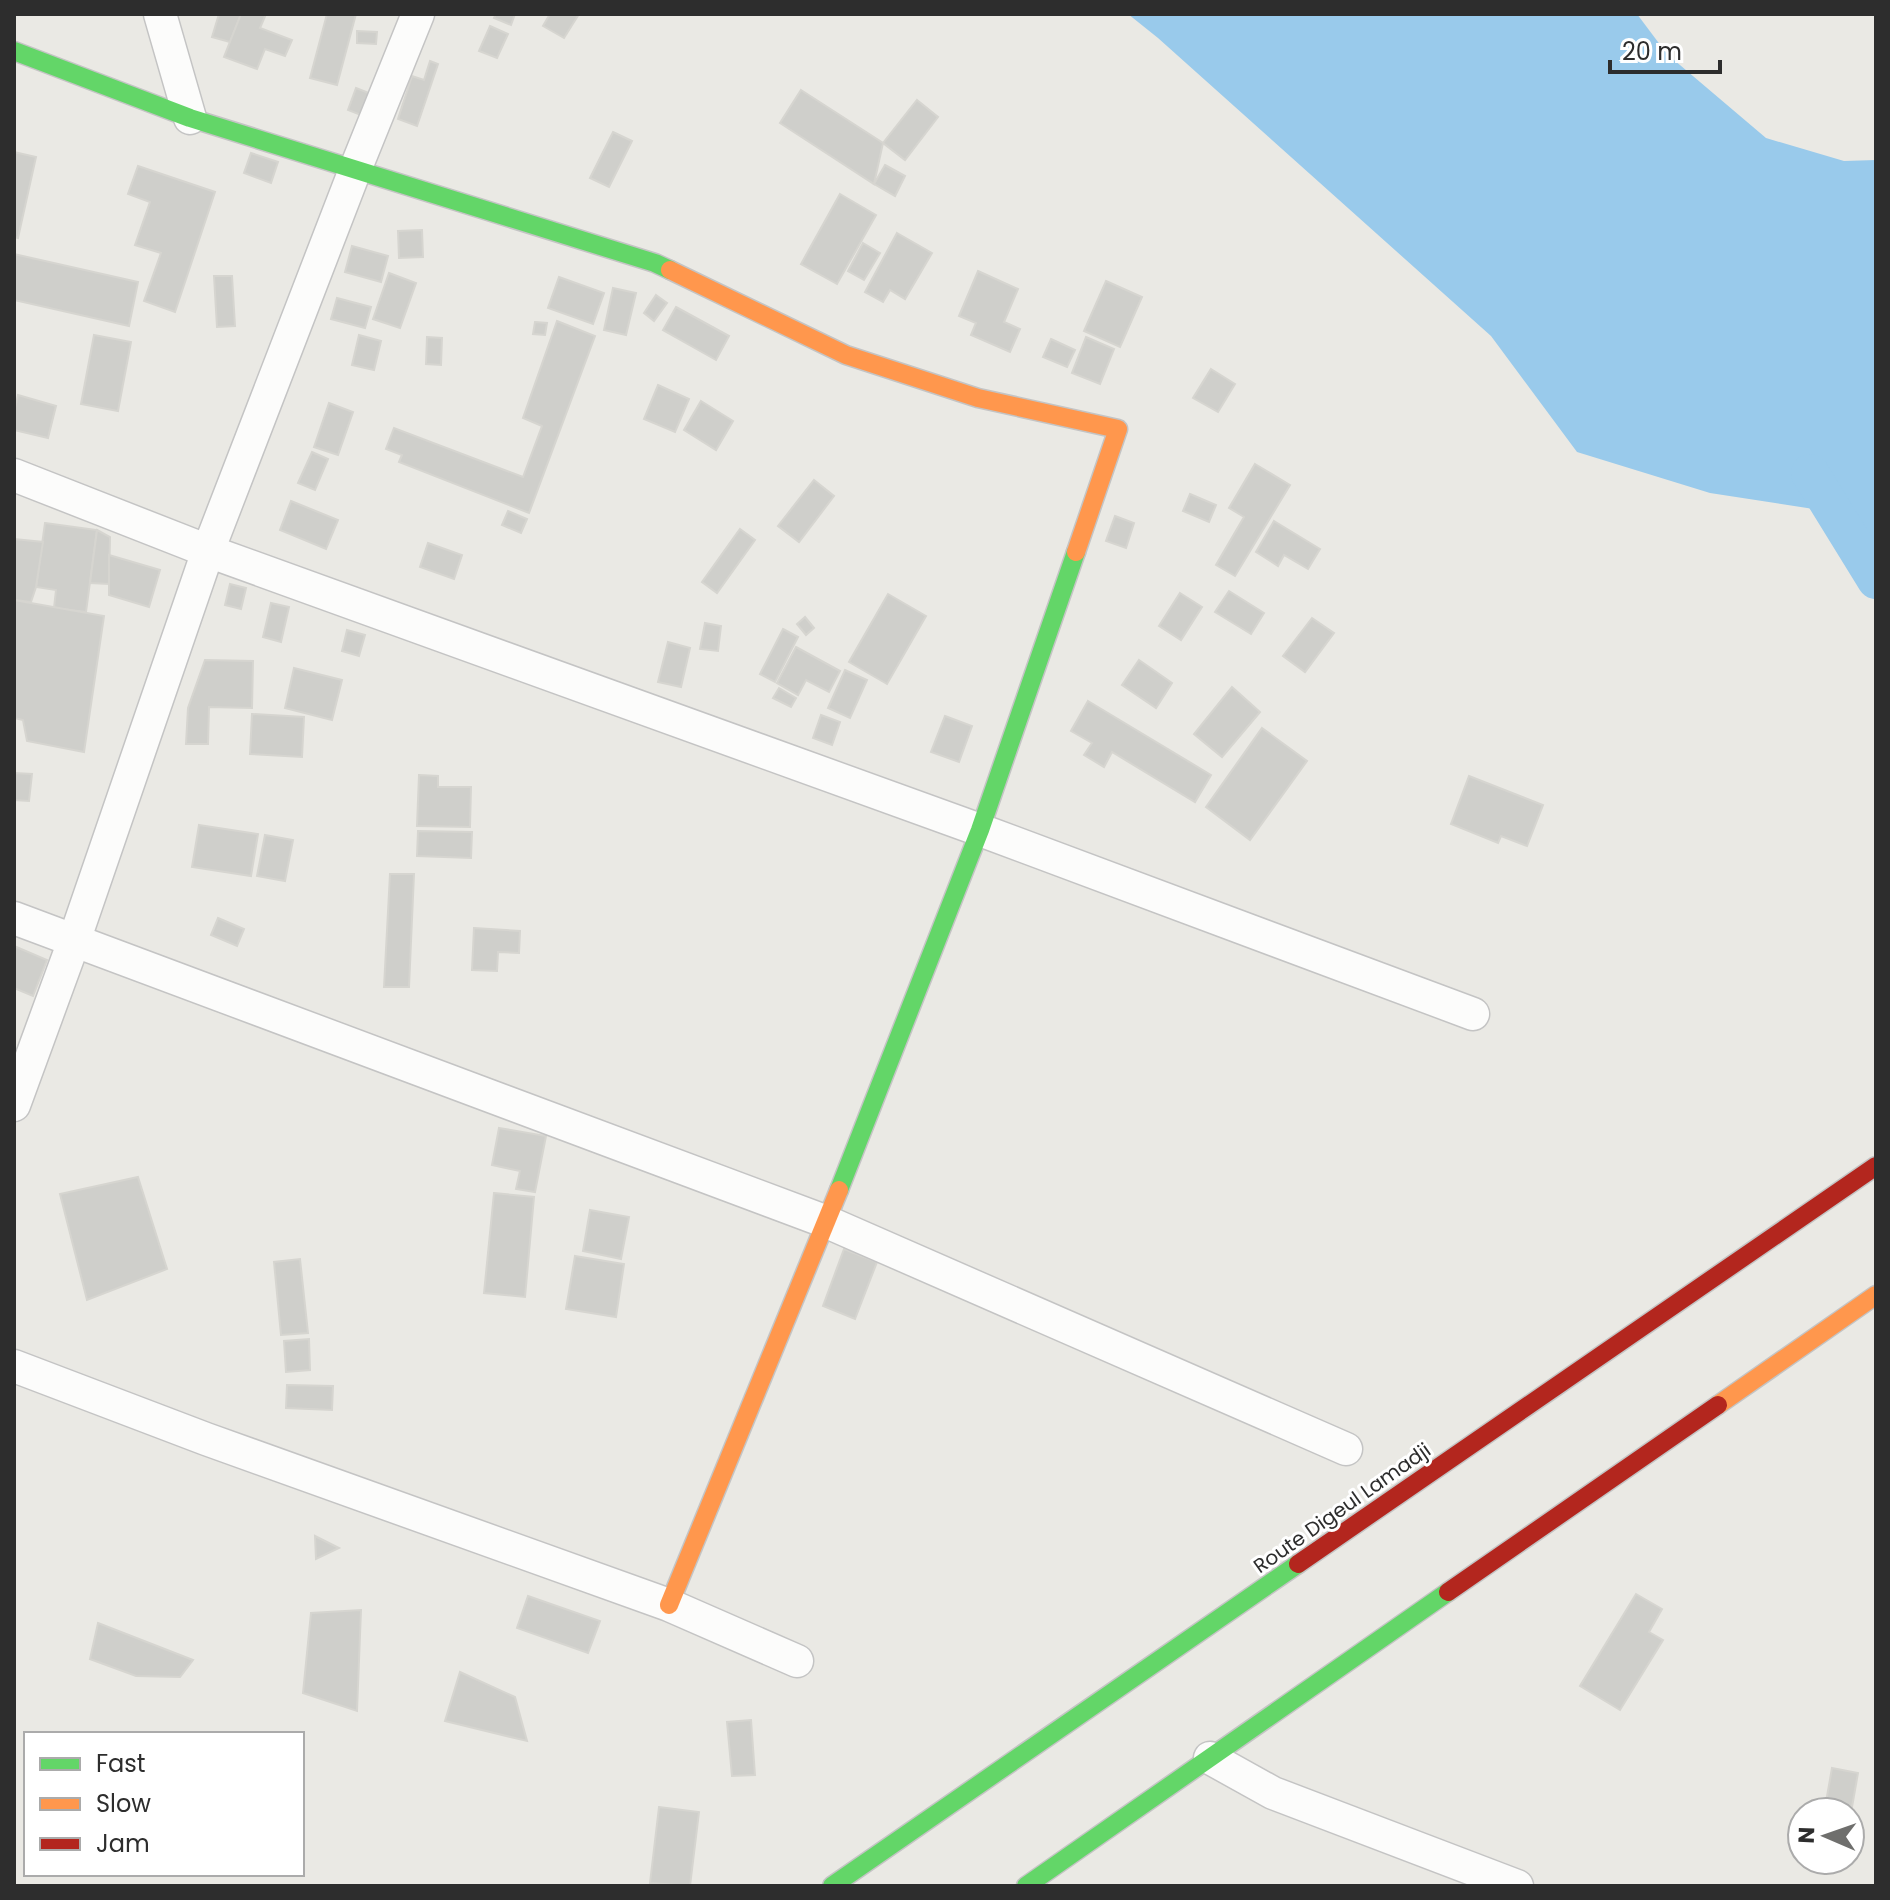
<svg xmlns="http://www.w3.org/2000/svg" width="1890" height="1900" viewBox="0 0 1890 1900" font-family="Poppins,sans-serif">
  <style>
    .water { fill: #99caeb }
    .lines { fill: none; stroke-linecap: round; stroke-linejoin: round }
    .canal { stroke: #99caeb; stroke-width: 38 }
    .building { fill: #cfcfcb; stroke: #d6d5d0; stroke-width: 2 }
    .street-casing { stroke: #c4c4c4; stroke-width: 35 }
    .fast-casing { stroke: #c4c4c4; stroke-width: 21 }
    .slow-casing { stroke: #c4c4c4; stroke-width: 21 }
    .jam-casing { stroke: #c4c4c4; stroke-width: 21 }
    .street { stroke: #fcfcfb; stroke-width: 32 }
    .fast { stroke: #63d668; stroke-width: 18 }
    .slow { stroke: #ff974d; stroke-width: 18 }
    .jam { stroke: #b3261e; stroke-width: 18 }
    .labels { text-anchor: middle; stroke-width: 6; stroke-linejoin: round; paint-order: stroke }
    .street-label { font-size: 20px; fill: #2d2d2d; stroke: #fff }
  </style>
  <rect width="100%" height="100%" fill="#eae9e4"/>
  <polygon class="water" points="1128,14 1637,14 1667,54 1766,138 1844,161 1876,160 1876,552 1833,512 1710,493 1577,452 1491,336 1158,38"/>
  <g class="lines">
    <polyline class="canal" points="1810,473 1876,580"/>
  </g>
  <g class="building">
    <polygon points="219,14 241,14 230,42 212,37"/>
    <polygon points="241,14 266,14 260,28 292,40 285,56 265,49 257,69 224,57"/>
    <polygon points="327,14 356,14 337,85 310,78"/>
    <polygon points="496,14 515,14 511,25 494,18"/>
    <polygon points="550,14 579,14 564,38 543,26"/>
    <polygon points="490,26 508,34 497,58 479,51"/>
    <polygon points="357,31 377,32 376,44 357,43"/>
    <polygon points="430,61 438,64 417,126 398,119 412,76 424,80"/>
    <polygon points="356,88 374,95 366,117 348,110"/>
    <polygon points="801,90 883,143 874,184 780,123"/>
    <polygon points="917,100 938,117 905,160 883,143"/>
    <polygon points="613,132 632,141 609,187 590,178"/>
    <polygon points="14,152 36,157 18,238 14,237"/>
    <polygon points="251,153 278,162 271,183 244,173"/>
    <polygon points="885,165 905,176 895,196 874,184"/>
    <polygon points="138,166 215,192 175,312 144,301 161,253 135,245 150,202 128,194"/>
    <polygon points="840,194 876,215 837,284 801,264"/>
    <polygon points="422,230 423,257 399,258 398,231"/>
    <polygon points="897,233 932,253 905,299 890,290 883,302 865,292"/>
    <polygon points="863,243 880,253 864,280 848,271"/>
    <polygon points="352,246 388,256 381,282 345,272"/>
    <polygon points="14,254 138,282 129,326 14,300"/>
    <polygon points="978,271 1018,289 1004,322 1020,329 1010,352 971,335 976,323 959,316"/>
    <polygon points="389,273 416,283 400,328 373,319"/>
    <polygon points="214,276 232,276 235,326 217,327"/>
    <polygon points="559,277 604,293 593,324 548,308"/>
    <polygon points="1106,281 1142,297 1120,347 1084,331"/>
    <polygon points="613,288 636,293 626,335 604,330"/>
    <polygon points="656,295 667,303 654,321 644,313"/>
    <polygon points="337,298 371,307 365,328 331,319"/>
    <polygon points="676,307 729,336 716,360 663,330"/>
    <polygon points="557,321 595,336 529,513 399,462 402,455 386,449 394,428 523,477 542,426 523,418"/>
    <polygon points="535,322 547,323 545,335 533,334"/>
    <polygon points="94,335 131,342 118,411 81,404"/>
    <polygon points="359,335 381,341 374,370 352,365"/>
    <polygon points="427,337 442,338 441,365 426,364"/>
    <polygon points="1086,337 1114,349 1100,384 1072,373"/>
    <polygon points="1051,339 1075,350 1067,367 1043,357"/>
    <polygon points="1211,369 1235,384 1218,412 1193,398"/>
    <polygon points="658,385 689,399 675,432 644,419"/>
    <polygon points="18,395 56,406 48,438 14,430 14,412"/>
    <polygon points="701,401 733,421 716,450 684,430"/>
    <polygon points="329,403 353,412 338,455 314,447"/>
    <polygon points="312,452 328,459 315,490 298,483"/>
    <polygon points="1255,464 1290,485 1235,576 1216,565 1244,517 1229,508"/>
    <polygon points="814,480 834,496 799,542 778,526"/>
    <polygon points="1190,494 1216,505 1209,522 1183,511"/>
    <polygon points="291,501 338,520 326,549 280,530"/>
    <polygon points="508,511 527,519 521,533 502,525"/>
    <polygon points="1115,516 1134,523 1126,548 1106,541"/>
    <polygon points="1274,521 1320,549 1308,569 1284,555 1278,566 1256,552"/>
    <polygon points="45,523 97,530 86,612 54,608 56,590 36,587"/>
    <polygon points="740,529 755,540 717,593 702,582"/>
    <polygon points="97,530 110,537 109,584 90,583"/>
    <polygon points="14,539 43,542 36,587 31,602 14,600"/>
    <polygon points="428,543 462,555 454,579 420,567"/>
    <polygon points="109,555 160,570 149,607 109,595"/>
    <polygon points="230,584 246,588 241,609 225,605"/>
    <polygon points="1229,591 1264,613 1251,634 1215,612"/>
    <polygon points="1180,593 1202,607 1181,640 1159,626"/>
    <polygon points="888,594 926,616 887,684 849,662"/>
    <polygon points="14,600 104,616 84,752 27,741 23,720 14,718"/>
    <polygon points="271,603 289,607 281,642 263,637"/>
    <polygon points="805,617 814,628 806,635 797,624"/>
    <polygon points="1312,618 1334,633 1305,672 1283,656"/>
    <polygon points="705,623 721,626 718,651 700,649"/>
    <polygon points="783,629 798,637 775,682 760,674"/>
    <polygon points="347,630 365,635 359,656 342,651"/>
    <polygon points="668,642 690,648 681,687 658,682"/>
    <polygon points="796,647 840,671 829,692 806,680 798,695 777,683"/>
    <polygon points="205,660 253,661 252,708 209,707 208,744 186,744 188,708"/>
    <polygon points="1139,660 1172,683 1156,708 1122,685"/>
    <polygon points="294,668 342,680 332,720 285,708"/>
    <polygon points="845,670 867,680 850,718 828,708"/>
    <polygon points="1232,687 1260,712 1222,757 1194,734"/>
    <polygon points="779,688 796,698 791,707 773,698"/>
    <polygon points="1088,701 1211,775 1195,802 1112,752 1104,767 1084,755 1092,743 1071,731"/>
    <polygon points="252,714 304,717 302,757 250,754"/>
    <polygon points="821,715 840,722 832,745 813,738"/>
    <polygon points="945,716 972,726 959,762 931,752"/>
    <polygon points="1262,728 1307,761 1250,840 1206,807"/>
    <polygon points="14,773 32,774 29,801 14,800"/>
    <polygon points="419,775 438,776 438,787 471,787 470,827 417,826"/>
    <polygon points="1469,776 1543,805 1527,846 1501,836 1498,843 1451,824"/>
    <polygon points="199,825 258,834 251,876 192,867"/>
    <polygon points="418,831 472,832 471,858 417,856"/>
    <polygon points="265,835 293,840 285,881 257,876"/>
    <polygon points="390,874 414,874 409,987 384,987"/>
    <polygon points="218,918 244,929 237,946 211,935"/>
    <polygon points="474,928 520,931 519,953 498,952 497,971 472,970"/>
    <polygon points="14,946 47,960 33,996 14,988"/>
    <polygon points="499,1128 546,1136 535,1192 516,1189 520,1171 492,1165"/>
    <polygon points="138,1177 167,1269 87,1300 60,1194"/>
    <polygon points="494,1193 534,1197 525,1297 484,1293"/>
    <polygon points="590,1210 629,1217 621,1259 583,1251"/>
    <polygon points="844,1249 877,1262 855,1319 823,1306"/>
    <polygon points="575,1256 624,1264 616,1317 566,1309"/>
    <polygon points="300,1259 308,1333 281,1335 274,1262"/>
    <polygon points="309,1339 310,1370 286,1372 284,1341"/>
    <polygon points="287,1385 333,1386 332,1410 286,1408"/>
    <polygon points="315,1536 339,1548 316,1559"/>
    <polygon points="1636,1594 1662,1609 1649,1632 1663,1640 1620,1710 1580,1686"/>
    <polygon points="528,1596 600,1621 588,1653 517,1628"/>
    <polygon points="361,1610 357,1711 303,1693 311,1613"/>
    <polygon points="98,1623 193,1660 180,1677 136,1676 90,1659"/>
    <polygon points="460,1672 515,1697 527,1741 445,1721"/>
    <polygon points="751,1720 755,1775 732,1776 727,1722"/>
    <polygon points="1832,1768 1858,1773 1852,1807 1826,1802"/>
    <polygon points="659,1807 699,1812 690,1886 650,1883"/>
  </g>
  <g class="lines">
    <defs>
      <g id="street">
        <polyline points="160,14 190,118"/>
        <polyline points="14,475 208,551 980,830 1473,1014"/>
        <polyline points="14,918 827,1222 1346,1449"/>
        <polyline points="14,1105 74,941 208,551 355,170 418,14"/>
        <polyline points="14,1366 206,1439 669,1605 797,1661"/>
        <polyline points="1210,1758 1273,1793 1517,1886"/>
      </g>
      <g id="fast">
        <polyline points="14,51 190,118 655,263 670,270"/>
        <polyline points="839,1190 980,830 1076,552"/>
        <polyline points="832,1886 1298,1564"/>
        <polyline points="1026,1886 1448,1592"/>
      </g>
      <g id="slow">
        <polyline points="670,270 846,355 978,398 1118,429 1076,552"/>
        <polyline points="1718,1405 1876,1295"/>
        <polyline points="669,1605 839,1190"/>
      </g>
      <g id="jam">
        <polyline points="1298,1564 1876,1166"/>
        <polyline points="1448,1592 1718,1405"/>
      </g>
    </defs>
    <use href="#street" class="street-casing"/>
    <use href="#fast" class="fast-casing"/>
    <use href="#slow" class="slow-casing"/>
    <use href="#jam" class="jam-casing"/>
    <use href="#street" class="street"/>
    <use href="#fast" class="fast"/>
    <use href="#slow" class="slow"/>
    <use href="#jam" class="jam"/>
  </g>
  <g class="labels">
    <g class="street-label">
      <text transform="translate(1342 1508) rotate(-35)" y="7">Route Digeul Lamadji</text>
    </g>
  </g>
  <rect width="1890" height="1900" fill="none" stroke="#2d2d2d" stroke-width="32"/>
  <rect x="24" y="1732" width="280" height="144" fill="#ffffff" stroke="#ababab" stroke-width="2"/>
  <rect x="40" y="1758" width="40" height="12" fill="#63d668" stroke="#ababab" stroke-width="2"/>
  <text x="96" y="1772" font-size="24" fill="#2d2d2d">Fast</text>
  <rect x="40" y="1798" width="40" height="12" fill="#ff974d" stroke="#ababab" stroke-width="2"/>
  <text x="96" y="1812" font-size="24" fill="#2d2d2d">Slow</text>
  <rect x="40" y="1838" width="40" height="12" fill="#b3261e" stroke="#ababab" stroke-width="2"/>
  <text x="96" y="1852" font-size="24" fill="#2d2d2d">Jam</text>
  <g transform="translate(1826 1836) rotate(272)"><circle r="38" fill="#ffffff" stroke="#ababab" stroke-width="2"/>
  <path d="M0-6L14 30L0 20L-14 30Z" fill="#6f6f6d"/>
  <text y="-12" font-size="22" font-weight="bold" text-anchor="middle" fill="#2d2d2d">N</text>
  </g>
  <path d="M1610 60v12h110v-12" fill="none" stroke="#2d2d2d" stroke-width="4"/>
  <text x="1622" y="60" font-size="24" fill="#2d2d2d" stroke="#ffffff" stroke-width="6" paint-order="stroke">20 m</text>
</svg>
